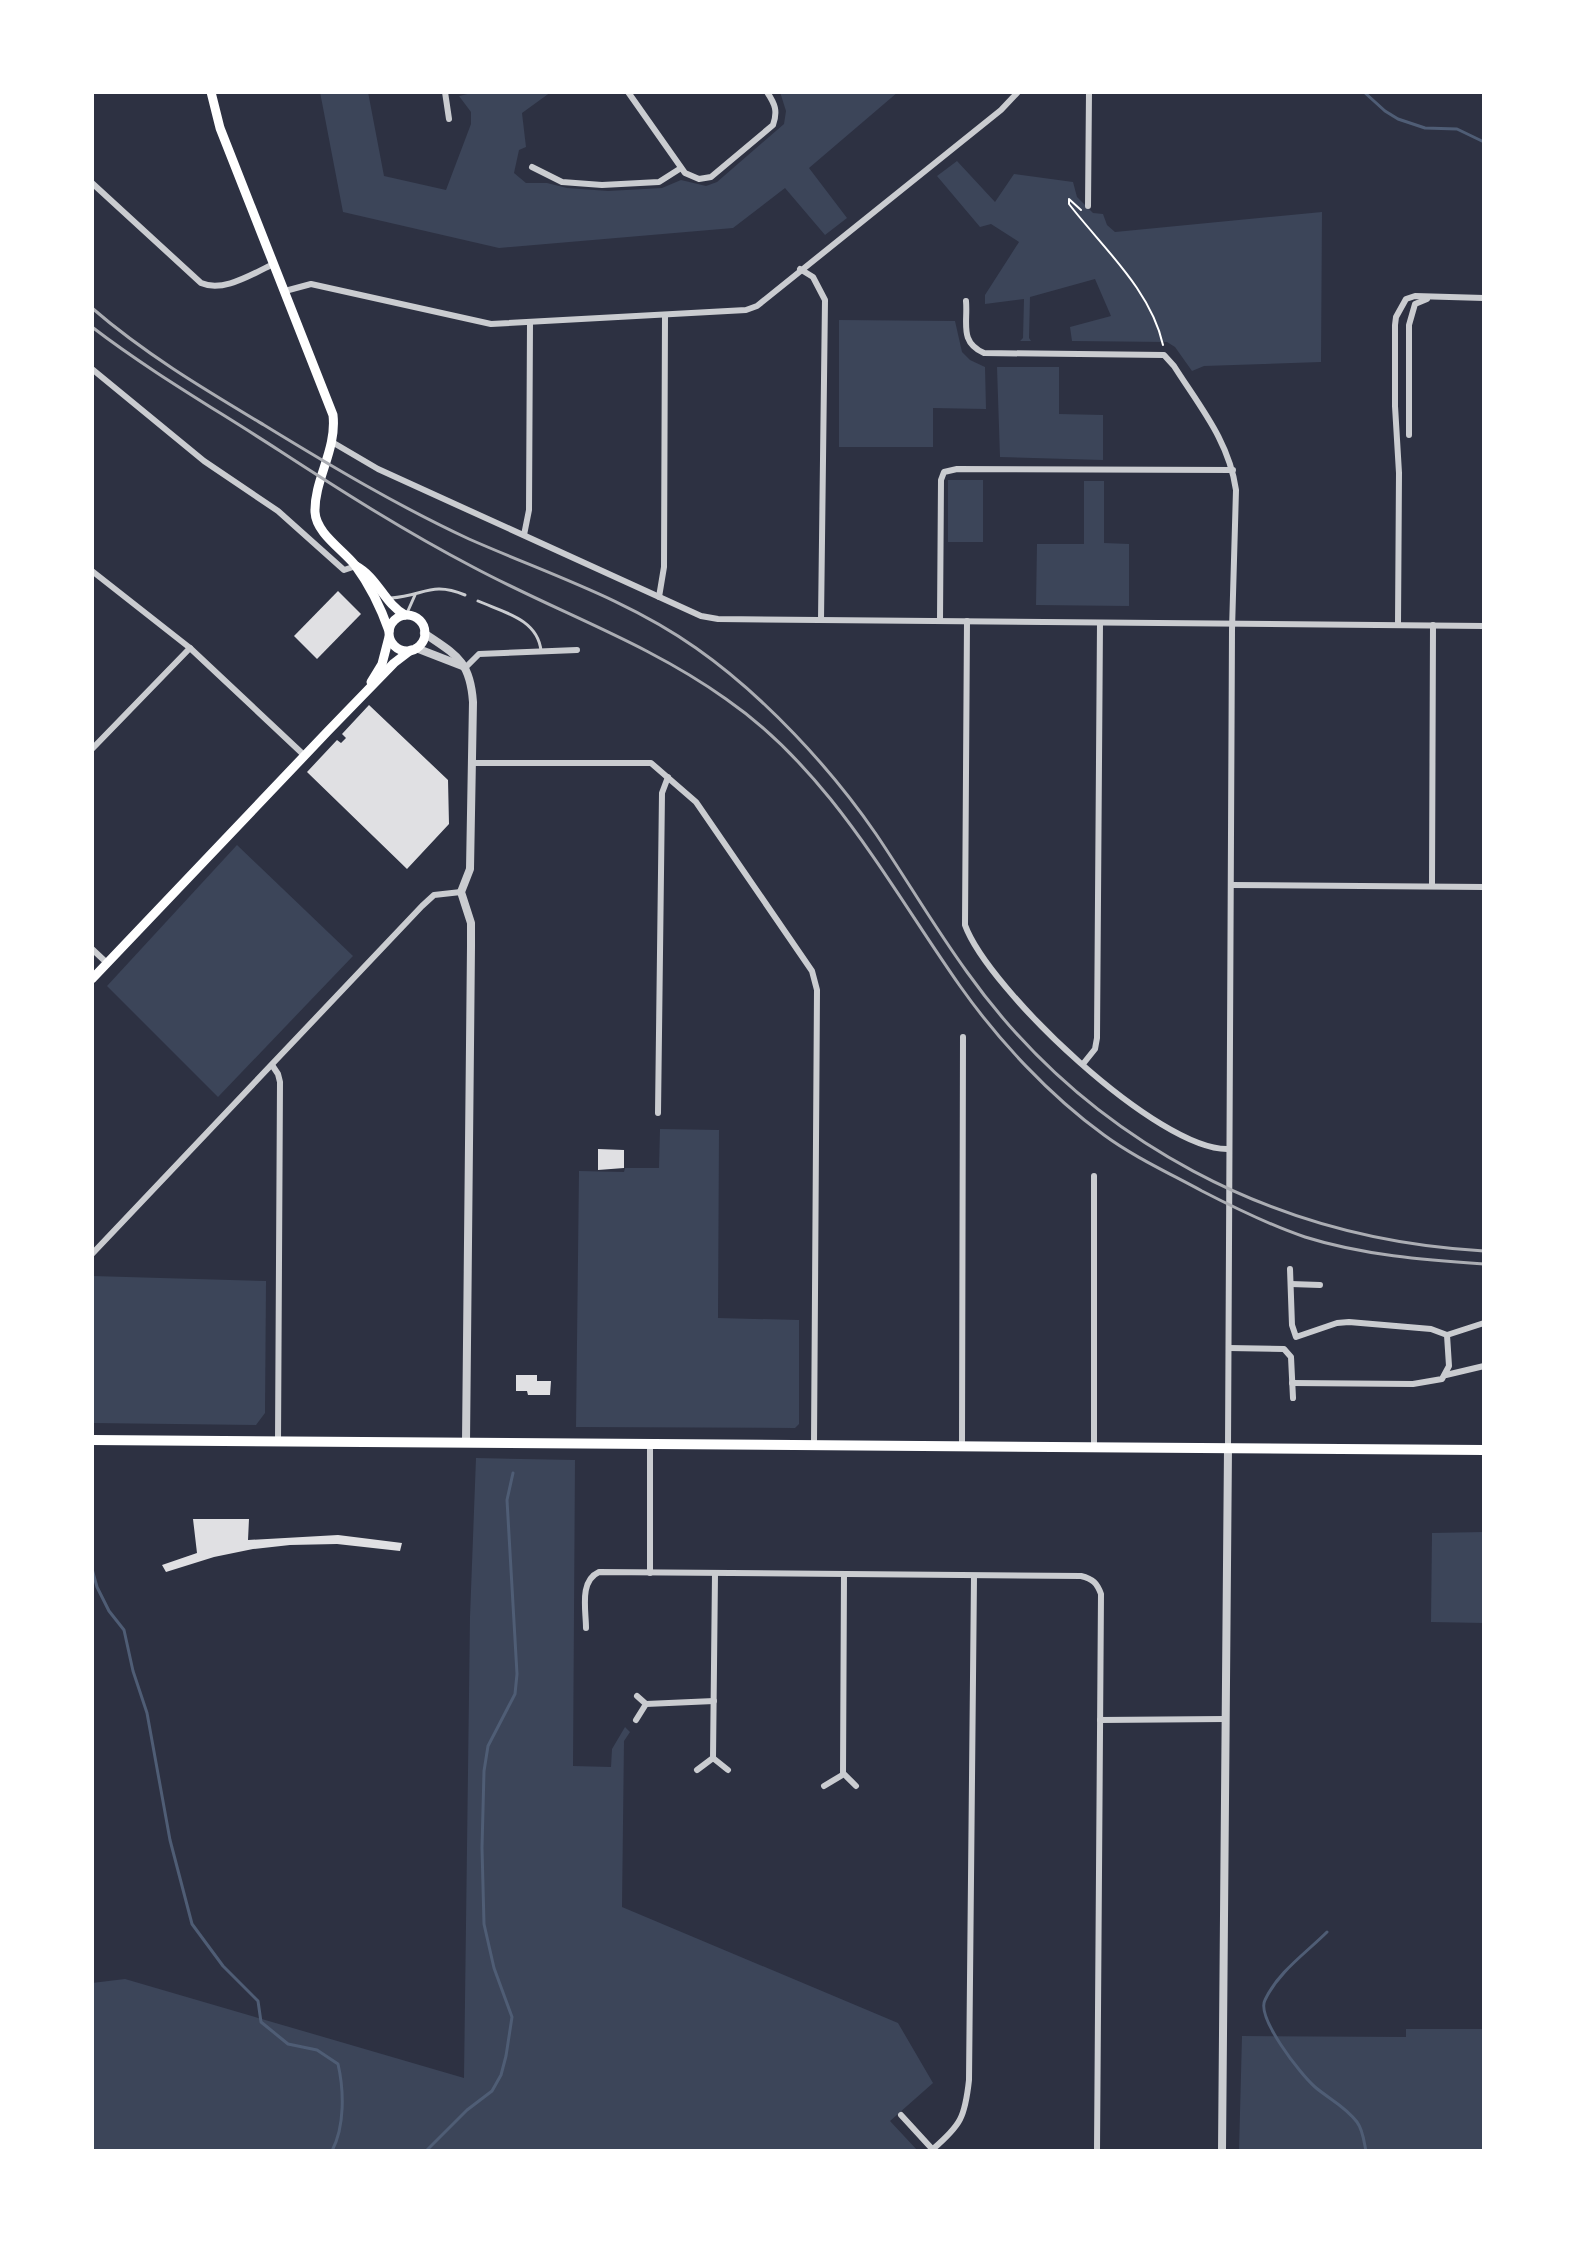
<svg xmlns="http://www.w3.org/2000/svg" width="1576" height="2243" viewBox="0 0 1576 2243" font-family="Karla,sans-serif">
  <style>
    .green { fill: #3c4559 }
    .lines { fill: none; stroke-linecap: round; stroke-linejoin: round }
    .stream { stroke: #4f5d75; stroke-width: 3 }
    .building { fill: #e0e0e3 }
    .path { stroke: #fff; stroke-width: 2 }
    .service { stroke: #caccd0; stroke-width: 3 }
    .minor { stroke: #caccd0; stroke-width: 6 }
    .tertiary { stroke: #caccd0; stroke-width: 8 }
    .secondary { stroke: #fff; stroke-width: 9 }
    .primary { stroke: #fff; stroke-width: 10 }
    .rail { stroke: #abadb3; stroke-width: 3 }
  </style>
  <rect width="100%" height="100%" fill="#2d3142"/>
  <g class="green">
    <polygon points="320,92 368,92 384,176 446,190 471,124 471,112 459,96 476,92 551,92 522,113 526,147 519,150 514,173 526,183 547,183 567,188 608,191 662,188 681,180 706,186 717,182 784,124 786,111 780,92 898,92 809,168 847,218 825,235 785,188 733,228 499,248 343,212"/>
    <polygon points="957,161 995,202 1014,174 1073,182 1077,197 1093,213 1103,214 1107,225 1115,232 1322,212 1321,362 1204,366 1192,371 1175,347 1167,342 1072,341 1070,327 1111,316 1095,279 1030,297 1029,338 1031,341 1020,341 1023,338 1024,299 985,304 985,295 1019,242 991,224 980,227 937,176"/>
    <polygon points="839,320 955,321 962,352 970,360 985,367 986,409 933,408 933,447 839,447"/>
    <polygon points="997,367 1059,367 1059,414 1103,415 1103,460 1000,457"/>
    <rect x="948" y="480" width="35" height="62"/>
    <polygon points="1084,481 1104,481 1104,543 1129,544 1129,606 1036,605 1037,544 1084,544"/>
    <polygon points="237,845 353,956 218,1097 107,986"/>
    <polygon points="660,1129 719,1130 718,1318 799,1320 799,1424 795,1428 576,1427 579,1171 624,1172 625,1168 659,1168"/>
    <polygon points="92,1276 266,1281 265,1413 256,1425 92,1423"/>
    <polygon points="476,1458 575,1460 573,1766 611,1767 612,1749 625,1727 630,1732 624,1741 622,1907 898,2023 933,2083 890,2121 918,2151 92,2151 92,1983 125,1979 464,2078 470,1617"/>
    <polygon points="1484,1532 1484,1623 1431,1622 1432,1533"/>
    <polygon points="1406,2029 1484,2029 1484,2151 1239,2151 1242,2036 1406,2037"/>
  </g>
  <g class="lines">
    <g class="stream">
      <polyline points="1364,92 1385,111 1398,119 1425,128 1457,129 1484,142"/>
      <path d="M92 1569 97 1587 109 1611 124 1630 133 1671 147 1713 170 1840 192 1924 223 1966 258 2001 261 2022 288 2044 317 2050 338 2064C344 2090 345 2126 332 2151"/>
      <path d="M1327 1932C1306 1953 1278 1972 1265 2000 1256 2017 1300 2074 1315 2087 1329 2099 1345 2106 1357 2122 1363 2130 1364 2142 1366 2151"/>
      <polyline points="426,2151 467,2110 492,2091 501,2075 506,2056 512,2017 494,1968 484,1924 482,1848 484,1771 488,1746 515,1694 517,1674 507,1500 513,1473"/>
    </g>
  </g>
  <g class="building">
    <polygon points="338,591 361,614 317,659 294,636"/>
    <polygon points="369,705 448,780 449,824 407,869 307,772 337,740 341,743 346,738 342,734"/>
    <polygon points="598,1149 624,1150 624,1168 598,1170"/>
    <polygon points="516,1375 537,1375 537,1381 551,1381 550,1395 528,1395 527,1391 516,1391"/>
    <polygon points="193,1519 249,1519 248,1540 338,1535 402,1543 400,1551 337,1544 290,1545 253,1549 214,1557 166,1572 162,1565 197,1553"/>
  </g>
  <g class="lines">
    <path class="path" d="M1081 210 1069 199V204C1102 247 1151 290 1163 345"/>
    <g class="service">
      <path d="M391 598C424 596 431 581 465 595"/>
      <path d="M478 601C503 612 538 619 541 651"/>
      <polyline points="407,613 415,595"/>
    </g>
    <g class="minor">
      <polyline points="445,92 449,119"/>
      <path d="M628 92 685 173 699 179 711 177 773 125C778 111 775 104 767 92"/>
      <polyline points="532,167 562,182 602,185 659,182 681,168"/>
      <path d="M92 183 201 283C224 293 253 273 274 264"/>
      <polyline points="1088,206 1089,92"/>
      <polyline points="800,269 813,277 825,300 821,620"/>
      <polyline points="285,291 311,284 491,324 746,310 757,306 1001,110 1018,92"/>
      <path d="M966 301C968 323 959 342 984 353L1164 355 1174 366C1200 407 1229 441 1236 490L1232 630 1228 1448"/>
      <polyline points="92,369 204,461 278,511 344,570 356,566"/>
      <polyline points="1409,435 1409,325 1415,304 1427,299"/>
      <polyline points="332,442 378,469 701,616 718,619 1484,626"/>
      <polyline points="524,535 529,510 530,323"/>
      <polyline points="92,571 190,648 305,756"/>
      <polyline points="659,597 664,567 665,315"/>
      <polyline points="940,621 941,480 944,472 957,469 1233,470"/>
      <path d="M967 621 965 925C988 989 1159 1152 1229 1149"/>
      <polyline points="1398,625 1399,473 1395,406 1395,325 1396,317 1406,299 1415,296 1484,298"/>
      <polyline points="465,668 479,654 577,650"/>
      <polyline points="92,749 190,648"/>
      <polyline points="472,763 651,763 696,802 812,971 817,990 814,1444"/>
      <polyline points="1231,885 1484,887"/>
      <polyline points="1432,886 1433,625"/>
      <polyline points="92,949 107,963"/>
      <polyline points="1083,1064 1095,1049 1097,1038 1100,623"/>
      <polyline points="272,1065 278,1074 280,1082 278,1441"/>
      <polyline points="658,1113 662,793 668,777"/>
      <polyline points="92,1254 422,906 434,895 461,892"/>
      <polyline points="1290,1269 1292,1325 1296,1337 1337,1323 1349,1322 1431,1329 1447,1335 1484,1323"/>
      <polyline points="1291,1284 1320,1285"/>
      <polyline points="1229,1348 1284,1349 1291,1357 1293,1398"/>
      <polyline points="1446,1375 1484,1366"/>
      <polyline points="1292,1383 1413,1384 1442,1379 1449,1366 1447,1335"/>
      <polyline points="962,1445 963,1037"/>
      <polyline points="1094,1447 1094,1176"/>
      <polyline points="650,1573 650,1444"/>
      <path d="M586 1628C586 1610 579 1581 599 1572L1081 1576C1093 1579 1097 1583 1101 1594L1097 2151"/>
      <polyline points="646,1704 714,1701"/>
      <polyline points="636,1720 646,1704 637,1696"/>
      <polyline points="1100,1720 1225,1719"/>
      <polyline points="713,1758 715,1574"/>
      <polyline points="697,1770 713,1758 728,1770"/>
      <polyline points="843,1774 844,1574"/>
      <polyline points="824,1786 844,1774 856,1786"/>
      <polyline points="901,2115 934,2151"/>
      <path d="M933 2149C961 2125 965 2117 969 2080L974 1577"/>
    </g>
    <g class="tertiary">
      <path d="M424 633C456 655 470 660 473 702L470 869 461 892 471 923V946L466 1442"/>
      <polyline points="416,648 465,667"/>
      <polyline points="1222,2151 1228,1448"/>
    </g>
    <g class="secondary">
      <path d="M211 92 220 128 333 415C337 450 314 480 315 512 316 533 342 549 355 565 369 584 381 608 389 631"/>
      <path d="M356 566C378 578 384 603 405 615"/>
      <circle cx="407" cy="633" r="18"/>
      <polyline points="371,682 382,664 389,637"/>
      <polyline points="92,979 328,731 394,663 411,650"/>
    </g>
    <polyline class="primary" points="92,1440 1484,1450"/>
    <g class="rail">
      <path d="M92 308C145 354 204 389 264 425 331 466 398 506 469 539 546 573 627 599 696 648 763 695 830 767 876 834 907 880 935 928 967 972 1088 1142 1277 1240 1484 1251"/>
      <path d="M92 327C152 373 217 410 280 451 343 492 406 532 473 567 557 612 648 643 726 699 830 771 889 885 960 986 998 1040 1050 1096 1104 1135 1134 1157 1169 1173 1202 1191 1235 1208 1269 1225 1305 1237 1362 1255 1424 1260 1484 1264"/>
    </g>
  </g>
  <rect width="1576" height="2243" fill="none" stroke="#ffffff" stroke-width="188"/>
</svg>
